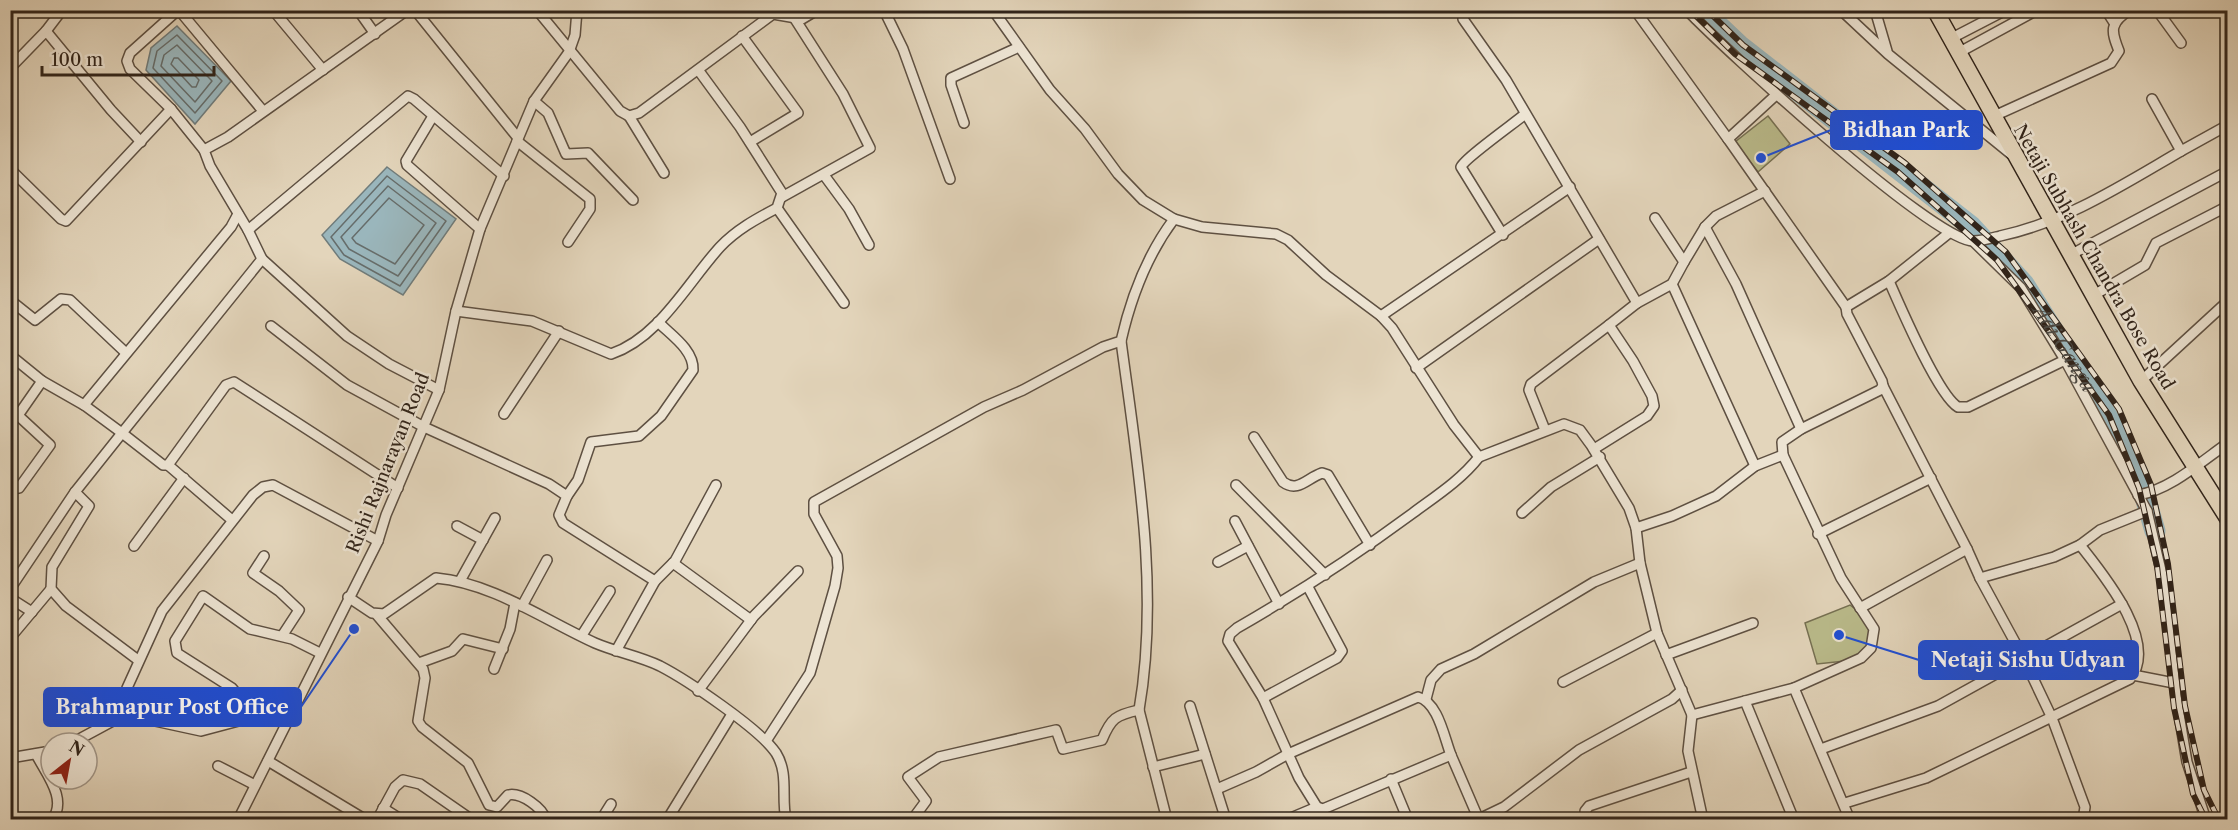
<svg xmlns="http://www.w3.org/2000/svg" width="2238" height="830" viewBox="0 0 2238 830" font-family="'Libre Caslon Text',serif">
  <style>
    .green { fill: #babb8b; stroke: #767052; stroke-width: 1.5 }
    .water { fill: #9ab6bc; stroke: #707c7b; stroke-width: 1.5 }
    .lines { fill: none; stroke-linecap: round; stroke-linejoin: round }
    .shore { stroke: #666d6b; stroke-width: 1.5 }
    .river { stroke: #9ab6bc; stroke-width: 21 }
    .minor-casing { stroke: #5e5042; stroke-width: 12 }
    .primary-casing { stroke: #31241a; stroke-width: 18 }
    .minor { stroke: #ede4d3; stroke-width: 9 }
    .primary { stroke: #e3d5bb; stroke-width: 15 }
    .rail-casing { stroke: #31241a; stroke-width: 6 }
    .rail { stroke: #ede4d3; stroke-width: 4; stroke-dasharray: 11; stroke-linecap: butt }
    .labels { text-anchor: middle; stroke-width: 5; stroke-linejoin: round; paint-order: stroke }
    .street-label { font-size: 18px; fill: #31241a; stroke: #ede4d3 }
    .water-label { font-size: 20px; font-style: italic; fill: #4b4842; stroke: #ede4d3 }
    .leader { fill: none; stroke: #1d4ed8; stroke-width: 2 }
    .callout-dot { fill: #1d4ed8; stroke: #ede4d3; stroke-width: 2 }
    .callout { fill: #1d4ed8; stroke: #1d4ed8; stroke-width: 2 }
    .callout-label { font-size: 20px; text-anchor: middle; font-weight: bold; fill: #fff }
  </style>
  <rect width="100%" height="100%" fill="#e3d5bb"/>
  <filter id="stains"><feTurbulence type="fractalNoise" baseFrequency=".00333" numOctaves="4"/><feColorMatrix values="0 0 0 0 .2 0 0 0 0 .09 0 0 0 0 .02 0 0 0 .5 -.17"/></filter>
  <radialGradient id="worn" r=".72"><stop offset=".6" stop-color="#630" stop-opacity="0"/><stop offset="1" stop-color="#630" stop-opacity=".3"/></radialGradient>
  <g class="green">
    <polygon points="1768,116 1790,144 1758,172 1735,142"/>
    <polygon points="1850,605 1867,618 1871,648 1845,661 1817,664 1805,623"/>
  </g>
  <g class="water">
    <polygon points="177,26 231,81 195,124 146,70 151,48"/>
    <polygon points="387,167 456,219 403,295 340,259 322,235"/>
  </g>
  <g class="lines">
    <g class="shore">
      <polygon points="177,35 222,81 195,113 153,68 157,51"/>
      <polygon points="177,45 212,81 195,102 161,66 164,55"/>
      <polygon points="174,58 178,58 199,80 196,87 192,87 171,64"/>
      <polygon points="387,176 446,221 400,286 344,255 331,237"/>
      <polygon points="388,186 436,223 398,276 349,249 341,237"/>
      <polygon points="389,198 424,225 395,264 356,243 352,238"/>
    </g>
    <path class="river" id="s1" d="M1702 10 1739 45 1971 226 2024 284 2109 419 2138 473 2155 531"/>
    <defs>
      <g id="minor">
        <polyline points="178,10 130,53 127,61 130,69 171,109 204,150"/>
        <polyline points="179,10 263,111"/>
        <polyline points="273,10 323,70"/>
        <polyline points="358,10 375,34"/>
        <polyline points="407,10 228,137 204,150 210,166 248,230 262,259 347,336 389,364 439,390"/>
        <polyline points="415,10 518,138"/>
        <polyline points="537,10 620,111 629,116 639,113 773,14 802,19 817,10"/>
        <polyline points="884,10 903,49 950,179"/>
        <polyline points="993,10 1050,90 1085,129 1118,174 1143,200 1174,219 1202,227 1276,234 1288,240 1326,275 1381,316 1392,328 1454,425 1479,457 1564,424 1580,430 1591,445 1629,508 1636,528 1640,563 1657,633 1692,715 1794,688"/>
        <polyline points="1635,10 1728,139"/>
        <path d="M1687 10C1724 49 1932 240 1973 241 1982 241 1992 238 2000 236 2066 222 2124 184 2181 151L2152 99"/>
        <polyline points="1841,10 1888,54 2011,154"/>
        <polyline points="1875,10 1887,51"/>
        <polyline points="2106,10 2115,24"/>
        <polyline points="2157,10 2181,43"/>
        <polyline points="1463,19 1506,80 1637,303 1672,284 1684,262 1655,218"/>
        <polyline points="1696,19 1704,10"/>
        <polyline points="46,31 62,10"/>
        <polyline points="742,36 798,113 750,142"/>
        <polyline points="1950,39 2006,10"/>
        <polyline points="1958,53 2037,10"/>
        <polyline points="10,68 46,31 111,110 141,142"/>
        <polyline points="1776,95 1728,139 1846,307"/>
        <polyline points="534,101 548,113 566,154 588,153 633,200"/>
        <polyline points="433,116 406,161 407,165 480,229"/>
        <polyline points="629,116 664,173"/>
        <path d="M1992 117 2111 63 2119 51C2111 31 2109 23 2130 10"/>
        <polyline points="964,123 951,85 951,78 1019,47"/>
        <polyline points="517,141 590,199 590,209 568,242"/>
        <polyline points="2181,151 2228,125"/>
        <polyline points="10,169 61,219 66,221 171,109"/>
        <polyline points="824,175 849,209 869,245"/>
        <polyline points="782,197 870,148 843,94 795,19"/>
        <polyline points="777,208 844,303"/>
        <polyline points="238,214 231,227 84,405 122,433 262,259"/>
        <polyline points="1705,227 1736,284 1801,429"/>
        <polyline points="248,230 408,96 414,99 504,176"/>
        <path d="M1503 235 1461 167C1464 159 1513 124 1524 115"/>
        <polyline points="1973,241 2021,288 2065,360 2147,511 2163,579 2176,696 2187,762 2206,820"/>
        <polyline points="2072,254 2228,171"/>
        <polyline points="1684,262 1705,227 1716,216 1765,191"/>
        <path d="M1889 281C1900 306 1938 395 1958 407H1968L2065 360"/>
        <polyline points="1672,284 1755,466"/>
        <polyline points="2094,295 2145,265 2156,243 2228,206"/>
        <polyline points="10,300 35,320 61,299 70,300 126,353"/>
        <path d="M456 311 532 321 611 354C659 338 688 282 720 247 736 230 756 219 777 208L782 193 740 127 699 71"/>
        <polyline points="1381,316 1570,187"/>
        <polyline points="1609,325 1637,303"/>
        <polyline points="271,326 347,385 424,427 549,484 567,496 559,515 563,523 655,581 616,651"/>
        <path d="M1121 341C1137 462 1160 589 1139 710"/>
        <polyline points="10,355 42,381"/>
        <polyline points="1416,368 1599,239"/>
        <polyline points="2141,381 2228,301"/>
        <polyline points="1883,386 1967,549"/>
        <polyline points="10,408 50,445 19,488 10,489"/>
        <polyline points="19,414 42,381 84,405"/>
        <polyline points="504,414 559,331"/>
        <polyline points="1545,430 1529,390 1531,384 1609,325 1633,361 1652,396 1654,406 1647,416 1594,449"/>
        <path d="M1254 437 1283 482C1298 493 1307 478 1322 473L1328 475 1370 545"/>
        <path d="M1479 457C1461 480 1436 496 1413 513 1356 555 1298 593 1237 628L1230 634 1228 641 1263 698 1299 778 1317 807 1323 809 1451 755 1479 820"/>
        <polyline points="168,465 232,520"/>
        <polyline points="1236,485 1325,575"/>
        <polyline points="75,492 89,506 52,567 51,589 66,606 138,660"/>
        <path d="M2138 495C2170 490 2202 461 2228 443"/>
        <path d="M567 496 578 480 591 442 639 436 661 416 693 370C694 350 671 335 658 322"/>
        <polyline points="1522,513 1551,487 1600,457"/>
        <polyline points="1235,521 1279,604"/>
        <polyline points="457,526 483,540"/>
        <polyline points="1636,528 1672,516 1716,496 1755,466 1783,455"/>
        <polyline points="1818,534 1931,478"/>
        <polyline points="134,546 184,478"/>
        <polyline points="264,556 253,573 279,591 299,610 282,636"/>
        <polyline points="1218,562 1248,546"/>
        <polyline points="673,563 751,620"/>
        <polyline points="1980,578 2023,657 2052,718 2085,807 2083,820"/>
        <polyline points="460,581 495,518"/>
        <polyline points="655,581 675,561 716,485"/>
        <polyline points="10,589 75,492 122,433 163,465 168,465 226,385 234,382 398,488"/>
        <path d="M348 597 372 613 384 614 436 578C493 583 544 620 595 643 616 652 639 656 660 666 687 680 760 729 776 753 789 774 781 797 786 820"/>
        <polyline points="10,598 32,612"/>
        <polyline points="522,606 547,560"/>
        <polyline points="1860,608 1967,549 1980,578 2054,557 2080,545 2100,530 2147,511"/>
        <path d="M377 615 423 669 425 678 418 721 422 727 468 763 489 805 497 807 508 795C521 792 543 808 546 820"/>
        <polyline points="582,635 610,591"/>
        <polyline points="10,638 51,589"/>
        <polyline points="1666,655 1753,623"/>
        <polyline points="419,663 452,651 463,639 503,649"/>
        <polyline points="494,669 510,629 515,603"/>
        <polyline points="2133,675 2174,683"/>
        <polyline points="1563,682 1657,633"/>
        <polyline points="698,691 754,616 798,571"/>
        <polyline points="1263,698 1337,658 1342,651 1308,587"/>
        <polyline points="1426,699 1431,680 1441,669 1474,654 1594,582 1640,563"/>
        <polyline points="1745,701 1794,820"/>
        <polyline points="1190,706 1226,820"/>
        <polyline points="1692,715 1688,751 1703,820"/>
        <polyline points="122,716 127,688 162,611 253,495 263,487 273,485 378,541"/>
        <polyline points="255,716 232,688 177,653 175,641 203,596 250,629 292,639 320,653"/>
        <path d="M766 741 810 673 835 586 838 568 837 556 814 514V502L984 407 1023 390 1103 347 1121 341C1131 297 1147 255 1174 219"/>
        <polyline points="72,743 122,716 141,718 201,731 295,706"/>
        <polyline points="1821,749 1938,706 2122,604"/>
        <path d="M36 754C46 774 68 799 52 820"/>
        <polyline points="10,758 51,751"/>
        <polyline points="268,761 366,820"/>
        <polyline points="218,766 255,785"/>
        <polyline points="1153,767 1205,754"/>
        <polyline points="1391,779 1408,820"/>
        <path d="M1217 789 1256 772 1288 754 1418 697C1438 702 1444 737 1451 755"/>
        <path d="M1845 803 1926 778 2130 679C2160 642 2102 573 2080 545"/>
        <polyline points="383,808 402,820"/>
        <polyline points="1479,819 1504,807 1579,750 1672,699 1682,690"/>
        <polyline points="238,820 378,541 386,515 439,390 456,311 480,229 534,101 569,52 575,35 577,10"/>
        <polyline points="377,820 395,787 403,780 420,784 472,820"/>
        <polyline points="601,820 611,804"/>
        <polyline points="667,820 732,714"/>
        <polyline points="865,820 875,820"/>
        <path d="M912 820 926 801 908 777 939 757 1056 730 1063 749 1102 740C1111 718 1116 715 1139 710L1167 820"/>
        <polyline points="1286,820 1317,807"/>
        <polyline points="1586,820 1585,811 1589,806 1691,772"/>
        <polyline points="1850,820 1794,688 1861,658 1871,648 1874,629 1841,578 1783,455 1782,442 1801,429 1880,390 1883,386 1882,381 1847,314 1846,307 1889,281 1949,233"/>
      </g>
      <polyline id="primary" points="1935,10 2141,381 2228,519"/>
    </defs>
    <use href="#minor" class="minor-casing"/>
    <use href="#primary" class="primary-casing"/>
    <use href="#minor" class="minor"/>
    <use href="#primary" class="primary"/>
    <defs>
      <g id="rail">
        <polyline points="1690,10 1735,54 1898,172 1997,260 2109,415 2139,488 2157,566 2174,708 2193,794 2206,820"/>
        <polyline points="1707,10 1743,45 1905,163 2006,252 2119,409 2151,485 2168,564 2185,706 2204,790 2219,820"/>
      </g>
    </defs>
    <use href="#rail" class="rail-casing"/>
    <use href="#rail" class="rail"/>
  </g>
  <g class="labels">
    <g class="street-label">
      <text transform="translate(2094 257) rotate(60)" y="6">Netaji Subhash Chandra Bose Road</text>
      <text transform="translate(388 463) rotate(-68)" y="6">Rishi Rajnarayan Road</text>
    </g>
    <g class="water-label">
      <text dy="7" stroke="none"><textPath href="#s1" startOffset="500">Adi Ganga</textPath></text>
    </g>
  </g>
  <path class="leader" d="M1761 158L1831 130M1839 635L1919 660M354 629L301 707"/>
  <g class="callout-dot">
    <circle cx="1761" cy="158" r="6"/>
    <circle cx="1839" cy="635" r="6"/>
    <circle cx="354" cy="629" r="6"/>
  </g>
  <g class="callout">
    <rect x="1831" y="111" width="151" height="38" rx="6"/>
    <rect x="1919" y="641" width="219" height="38" rx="6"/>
    <rect x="44" y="688" width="257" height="38" rx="6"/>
  </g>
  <g class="callout-label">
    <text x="1906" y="137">Bidhan Park</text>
    <text x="2028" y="667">Netaji Sishu Udyan</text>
    <text x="172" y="714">Brahmapur Post Office</text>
  </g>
  <rect width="2238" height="830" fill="none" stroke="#e3d5bb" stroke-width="36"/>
  <rect x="12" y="12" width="2214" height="806" fill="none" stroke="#31241a" stroke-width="3"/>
  <rect x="18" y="18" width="2202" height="794" fill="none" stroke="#31241a" stroke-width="1.5"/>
  <g transform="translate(69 761) rotate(31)"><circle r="28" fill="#ede4d3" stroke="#a29789" stroke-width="1.5"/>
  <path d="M0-4.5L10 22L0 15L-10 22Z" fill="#8f2418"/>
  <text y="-9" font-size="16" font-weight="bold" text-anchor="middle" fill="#31241a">N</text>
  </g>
  <path d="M42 66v9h172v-9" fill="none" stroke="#31241a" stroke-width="3"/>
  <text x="51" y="66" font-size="18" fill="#31241a" stroke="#ede4d3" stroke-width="4.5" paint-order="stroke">100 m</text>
  <rect width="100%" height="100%" filter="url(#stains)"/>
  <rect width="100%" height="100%" fill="url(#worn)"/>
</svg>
